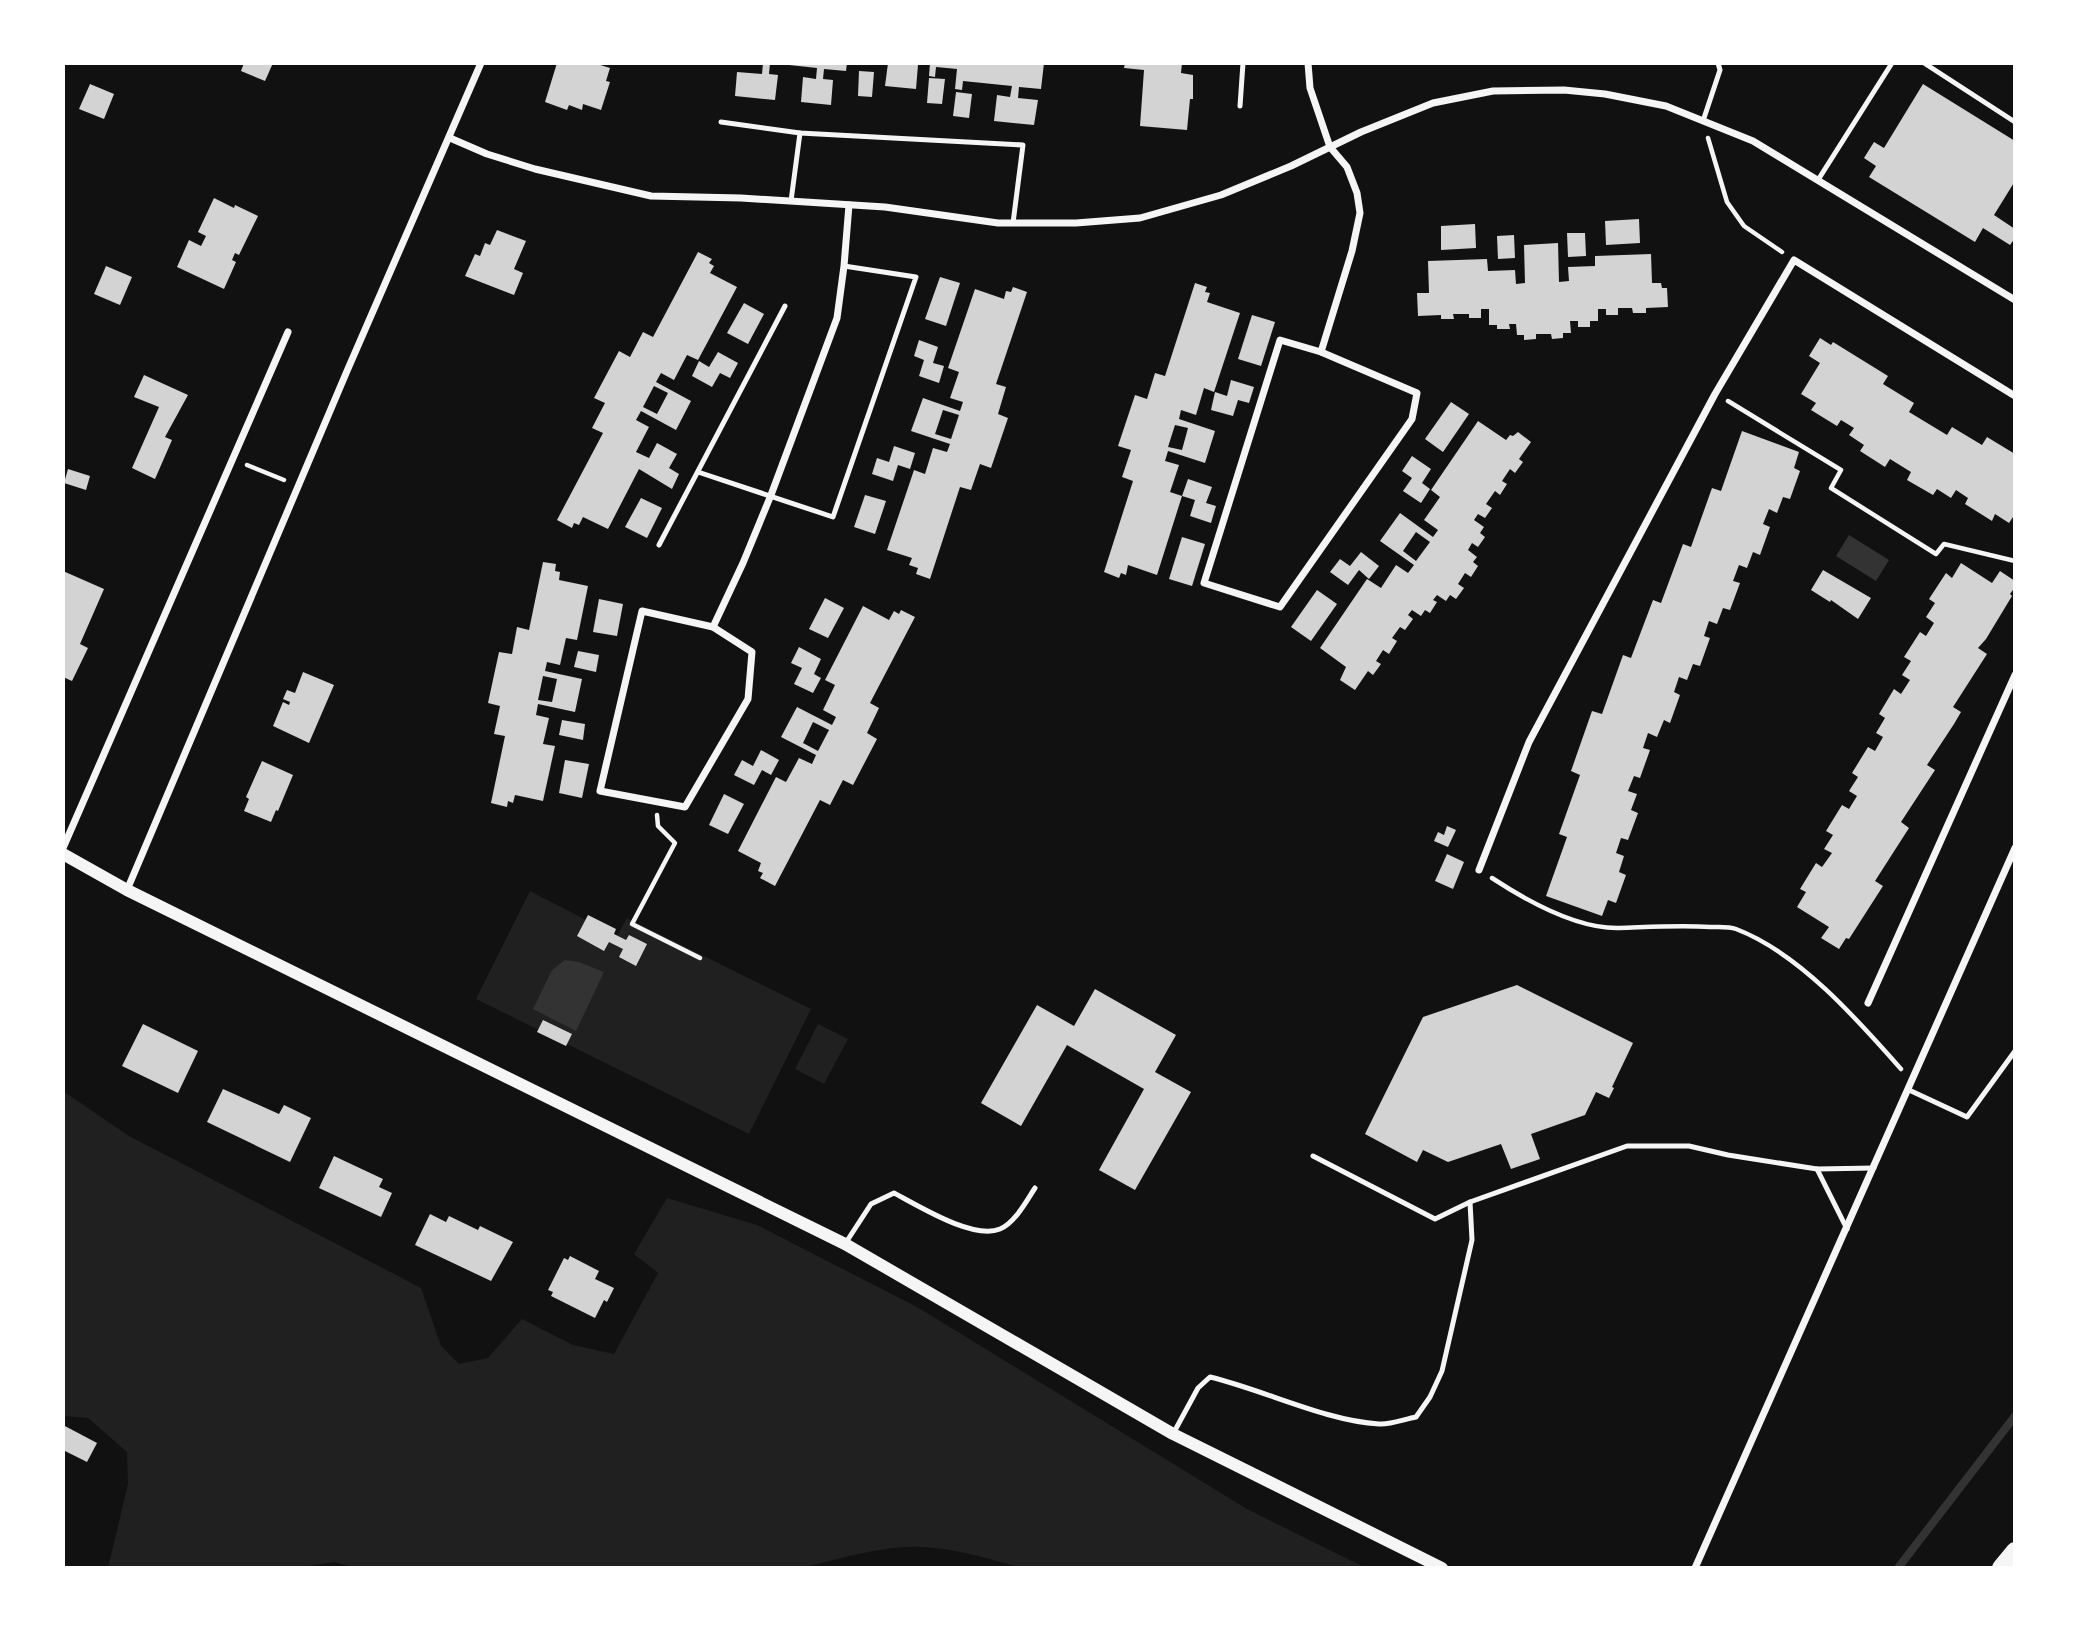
<svg xmlns="http://www.w3.org/2000/svg" width="2078" height="1631" viewBox="0 0 2078 1631" font-family="'Libre Baskerville',serif">
  <style>
    .green { fill: #202020 }
    .water { fill: #333 }
    .lines { fill: none; stroke-linecap: round; stroke-linejoin: round }
    .stream { stroke: #333; stroke-width: 8 }
    .building { fill: #d3d3d3; fill-rule: evenodd }
    .path { stroke: #f5f5f5; stroke-width: 4.5 }
    .service { stroke: #f5f5f5; stroke-width: 5 }
    .minor { stroke: #f5f5f5; stroke-width: 7 }
    .tertiary { stroke: #f5f5f5; stroke-width: 12 }
    .primary { stroke: #f5f5f5; stroke-width: 18 }
  </style>
  <rect width="100%" height="100%" fill="#111"/>
  <g class="green">
    <polygon points="530,891 617,936 627,918 811,1009 749,1134 476,999"/>
    <polygon points="818,1024 848,1039 824,1084 795,1069"/>
    <path d="M63 1091 129 1136 421 1288 441 1346 459 1364 488 1358 522 1319 573 1345 614 1354 658 1273 634 1254 667 1198 757 1225 917 1307 1247 1509 1366 1568H1022C989 1559 955 1548 921 1547 885 1545 838 1559 803 1568H358L334 1562 297 1568H108L128 1484 127 1452 88 1418 63 1416Z"/>
  </g>
  <g class="water">
    <polygon points="1849,535 1889,560 1876,581 1836,556"/>
    <polygon points="565,960 579,962 604,972 576,1031 533,1009 552,970"/>
  </g>
  <g class="lines">
    <polyline class="stream" points="1898,1568 2015,1416"/>
  </g>
  <g class="building">
    <polygon points="244,63 273,63 265,81 241,71"/>
    <polygon points="557,63 594,63 610,68 606,81 610,82 601,110 583,104 582,110 569,105 567,110 545,102"/>
    <polygon points="763,63 770,63 769,74 778,75 775,100 735,96 737,72 762,74"/>
    <polygon points="789,63 847,63 846,71 824,69 823,79 833,80 831,105 801,102 803,77 816,79 817,68 789,65"/>
    <polygon points="888,63 918,65 916,89 885,86"/>
    <polygon points="930,63 1044,63 1041,89 1019,87 1018,98 1038,100 1034,125 994,121 997,95 1010,97 1012,86 963,81 962,90 955,89 957,69 936,67 935,77 929,76"/>
    <polygon points="1125,63 1182,63 1181,73 1193,75 1193,99 1190,99 1187,130 1140,126 1144,70 1124,68"/>
    <polygon points="859,71 874,72 872,97 858,96"/>
    <polygon points="929,78 945,79 942,104 927,103"/>
    <polygon points="90,84 114,94 104,119 79,109"/>
    <polygon points="1923,84 2015,141 2015,181 1994,215 2015,229 2015,238 2010,245 1983,228 1975,242 1869,177 1876,166 1864,158 1874,142 1884,148"/>
    <polygon points="956,92 972,94 969,118 953,116"/>
    <polygon points="214,198 234,208 235,205 258,216 239,255 235,253 232,260 236,262 224,289 177,267 189,240 201,246 206,236 198,232"/>
    <polygon points="1639,219 1640,243 1606,245 1605,221"/>
    <polygon points="1475,224 1476,248 1441,250 1441,226"/>
    <polygon points="497,230 526,241 514,269 523,273 514,295 465,276 475,254 480,256 485,243 490,245"/>
    <polygon points="1567,233 1585,233 1586,256 1568,257"/>
    <polygon points="1514,235 1515,258 1498,259 1497,236"/>
    <polygon points="1558,243 1559,282 1569,281 1568,267 1595,266 1595,256 1651,254 1652,283 1661,283 1662,288 1667,288 1668,307 1646,308 1646,313 1633,313 1632,308 1618,308 1618,315 1606,315 1606,309 1598,309 1598,321 1590,321 1590,327 1578,327 1578,321 1570,321 1571,333 1563,333 1563,338 1552,339 1551,334 1536,334 1536,339 1524,340 1524,335 1517,335 1516,324 1509,324 1510,329 1497,329 1497,325 1489,325 1489,309 1481,309 1481,318 1469,318 1469,314 1453,314 1454,319 1441,319 1441,315 1418,316 1417,293 1429,293 1428,261 1487,259 1488,271 1515,270 1516,284 1525,283 1524,245"/>
    <path d="M698 252 712 259 709 263 714 266 710 273 737 287 698 360 687 355 674 380 661 373 656 382 691 401 676 430 641 411 636 420 649 427 636 452 649 458 657 443 677 454 669 468 679 474 672 489 639 469 608 529 583 517 579 525 574 523 572 528 557 520 603 433 592 428 605 403 594 398 619 351 630 357 643 332 653 337ZM654 386 668 393 657 414 643 407Z"/>
    <polygon points="106,266 132,277 120,305 94,294"/>
    <polygon points="940,277 960,283 946,326 925,319"/>
    <path d="M1195 283 1207 287 1205 292 1210 293 1207 302 1240 313 1214 392 1204 388 1196 415 1181 410 1179 419 1215 431 1205 463 1168 451 1165 461 1179 465 1170 492 1182 496 1157 575 1128 565 1126 575 1121 573 1119 578 1104 572 1133 481 1122 477 1131 450 1118 446 1135 395 1147 399 1155 373 1165 376ZM1175 425 1188 428 1182 450 1168 447Z"/>
    <path d="M1013 287 1027 292 996 384 1006 387 998 414 1008 418 991 468 980 464 971 490 960 487 930 579 916 574 918 568 909 565 912 558 887 550 914 470 925 474 933 448 947 452 950 444 911 431 923 398 960 411 963 402 950 398 959 372 948 368 975 289 1004 299 1006 291 1011 292ZM943 410 959 415 951 439 935 434Z"/>
    <polygon points="744,303 764,314 748,344 727,333"/>
    <polygon points="1252,315 1275,322 1261,366 1238,359"/>
    <polygon points="1820,338 1831,345 1833,342 1888,376 1883,384 1914,403 1909,412 1947,435 1952,427 1982,445 1987,437 2015,454 2015,514 2009,523 1995,514 1992,521 1965,504 1968,498 1956,490 1951,498 1937,489 1933,495 1907,480 1911,472 1890,459 1885,467 1860,451 1864,445 1849,435 1854,428 1841,420 1837,426 1811,410 1816,403 1801,394 1820,363 1809,356"/>
    <polygon points="919,340 938,347 933,363 944,366 939,383 919,376 924,360 914,356"/>
    <polygon points="718,352 738,363 730,378 720,373 712,387 692,376 699,361 709,367"/>
    <polygon points="144,375 188,395 165,437 172,440 155,479 132,468 159,407 134,397"/>
    <polygon points="1231,380 1254,387 1249,403 1238,400 1233,416 1211,410 1215,392 1227,396"/>
    <polygon points="1451,402 1469,414 1443,452 1425,439"/>
    <path d="M1478 421 1506 440 1510 435 1513 436 1518 432 1531 442 1519 459 1523 462 1515 473 1510 469 1502 481 1507 484 1500 495 1495 491 1486 504 1492 508 1485 518 1478 514 1474 520 1484 527 1480 533 1485 537 1478 547 1472 543 1468 550 1477 557 1473 562 1478 566 1471 577 1465 573 1458 584 1464 588 1456 599 1450 595 1446 601 1437 595 1433 600 1437 602 1430 613 1425 610 1421 616 1412 610 1408 615 1413 619 1405 630 1400 627 1392 638 1397 641 1389 654 1383 650 1376 661 1381 664 1373 675 1368 671 1355 690 1340 680 1346 667 1320 648 1367 579 1381 588 1396 565 1408 573 1414 565 1380 541 1400 513 1433 537 1438 530 1424 520 1440 497 1431 490ZM1416 532 1430 542 1416 561 1403 551Z"/>
    <polygon points="1742,431 1799,452 1794,468 1800,471 1790,499 1783,497 1777,513 1769,509 1763,524 1770,527 1760,555 1753,552 1747,568 1739,565 1733,581 1740,583 1730,610 1723,608 1717,624 1709,621 1704,636 1710,638 1700,666 1693,664 1687,680 1679,677 1674,692 1680,695 1670,723 1664,720 1657,737 1648,733 1643,748 1650,750 1640,778 1634,776 1628,791 1637,794 1631,810 1638,813 1628,840 1621,838 1616,853 1624,856 1619,872 1626,875 1616,903 1608,900 1602,916 1546,896 1567,837 1559,834 1580,775 1571,771 1592,711 1602,714 1623,655 1631,658 1653,600 1661,603 1683,544 1691,547 1712,488 1721,491"/>
    <polygon points="894,446 915,453 910,469 898,465 893,481 872,474 877,458 889,462"/>
    <polygon points="1412,456 1431,469 1422,483 1430,489 1421,503 1403,491 1412,478 1402,471"/>
    <polygon points="68,469 90,476 86,490 64,483"/>
    <polygon points="1188,479 1212,487 1206,503 1216,506 1211,523 1190,516 1195,500 1182,496"/>
    <polygon points="865,495 886,501 875,534 854,527"/>
    <polygon points="641,498 662,508 647,538 625,527"/>
    <polygon points="1182,537 1205,544 1192,586 1169,579"/>
    <polygon points="1361,552 1379,566 1369,579 1359,570 1348,585 1330,572 1340,559 1350,566"/>
    <path d="M543 562 556 564 555 571 560 572 559 580 588 586 577 640 566 638 560 665 547 662 545 671 582 679 575 712 538 704 536 715 549 718 543 744 555 746 543 801 515 795 513 803 508 801 507 807 491 803 505 736 494 734 500 706 488 703 499 652 512 654 517 627 529 630ZM543 676 557 679 552 702 538 700Z"/>
    <polygon points="1961,563 1992,583 2000,571 2015,581 2015,587 2010,594 2012,596 1986,639 1978,648 1987,654 1953,707 1961,712 1954,724 1927,765 1935,770 1901,822 1909,828 1875,881 1883,886 1849,939 1846,938 1839,949 1821,938 1829,927 1797,907 1806,892 1800,889 1816,863 1822,867 1832,853 1824,849 1833,835 1826,831 1842,805 1849,809 1857,796 1849,791 1858,777 1852,773 1868,747 1875,751 1883,737 1876,733 1885,718 1879,714 1894,689 1901,694 1910,680 1902,675 1911,661 1904,657 1920,632 1926,636 1934,623 1926,617 1935,603 1929,599 1946,573 1952,578"/>
    <polygon points="1823,570 1871,598 1858,619 1831,600 1830,602 1811,590"/>
    <polygon points="63,571 104,589 80,644 88,648 72,681 63,677"/>
    <polygon points="1317,590 1337,604 1311,641 1291,627"/>
    <polygon points="825,598 844,608 828,638 809,629"/>
    <polygon points="599,599 623,604 617,636 593,632"/>
    <path d="M863 606 889 620 894 611 899 614 901 610 915 617 870 703 879 708 867 733 877 739 853 785 843 780 830 805 820 800 775 886 760 878 763 873 758 871 761 863 738 851 776 777 786 782 799 758 812 764 816 755 781 737 797 707 832 725 836 717 823 710 835 685 825 680ZM813 722 829 730 818 751 803 743Z"/>
    <polygon points="799,647 821,659 814,674 821,678 813,693 794,684 802,668 791,663"/>
    <polygon points="578,651 599,655 596,672 574,667"/>
    <polygon points="303,672 334,685 309,743 273,726 283,702 289,705 290,702 283,699 287,690 295,693"/>
    <polygon points="562,720 585,724 583,740 559,735"/>
    <polygon points="761,750 779,760 771,775 762,770 754,785 734,775 742,760 753,766"/>
    <polygon points="565,760 589,764 582,798 559,793"/>
    <polygon points="262,761 293,775 278,811 276,810 271,822 244,811 249,799 246,797"/>
    <polygon points="724,794 744,804 728,834 709,825"/>
    <polygon points="1447,826 1456,830 1448,847 1434,841 1438,832 1444,835"/>
    <polygon points="1447,854 1464,862 1453,889 1435,881"/>
    <polygon points="588,915 616,929 614,934 626,940 629,935 647,944 636,966 619,957 623,949 609,942 604,951 577,936"/>
    <polygon points="1517,985 1633,1043 1612,1087 1614,1088 1609,1098 1596,1092 1585,1115 1531,1134 1540,1159 1511,1169 1501,1144 1448,1162 1423,1150 1417,1162 1365,1134 1423,1017"/>
    <polygon points="1095,989 1176,1035 1155,1072 1191,1092 1135,1190 1099,1170 1144,1089 1067,1045 1021,1126 981,1103 1037,1005 1074,1026"/>
    <polygon points="543,1020 572,1034 566,1046 537,1032"/>
    <polygon points="143,1024 198,1051 178,1093 122,1066"/>
    <polygon points="223,1089 279,1114 284,1105 311,1118 290,1162 207,1122"/>
    <polygon points="334,1156 383,1179 379,1187 392,1193 381,1217 319,1188"/>
    <polygon points="430,1214 446,1222 449,1216 478,1230 480,1226 513,1242 491,1281 415,1245"/>
    <polygon points="570,1256 599,1271 595,1279 614,1288 607,1302 604,1300 595,1318 551,1296 553,1292 548,1290 564,1258 568,1260"/>
    <polygon points="63,1425 97,1443 87,1462 63,1450"/>
  </g>
  <g class="lines">
    <g class="path">
      <polyline points="1708,138 1727,202 1744,226 1782,252"/>
      <polyline points="1728,401 1841,470 1831,488 1936,554 1944,544 2015,561"/>
      <polyline points="247,465 284,480"/>
      <polyline points="657,815 658,826 675,843 632,924 700,958"/>
      <path d="M1492 878C1527 901 1576 929 1619 928 1650 927 1679 925 1710 927 1718 927 1728 926 1736 929 1799 953 1857 1019 1901 1069"/>
    </g>
    <g class="service">
      <polyline points="1924,63 2015,122"/>
      <polyline points="1240,106 1243,63"/>
      <polyline points="1703,121 1720,70 1718,63"/>
      <polyline points="721,122 800,133 1023,145 1013,223"/>
      <polyline points="1818,180 1892,63"/>
      <polyline points="791,201 800,133"/>
      <polyline points="698,472 833,517 916,277 844,266"/>
      <polyline points="659,545 785,306"/>
      <polyline points="1909,1090 1967,1117 2015,1051"/>
      <polyline points="1313,1156 1435,1219 1470,1202 1627,1146 1689,1146 1728,1155 1817,1169 1874,1168"/>
      <polyline points="1817,1169 1847,1229"/>
      <path d="M845 1244 871 1204 894 1193C919 1206 973 1240 1000 1229 1015 1223 1027 1200 1035 1188"/>
      <path d="M1173 1434 1198 1388 1210 1377C1264 1390 1326 1421 1379 1424 1390 1425 1405 1419 1416 1417L1430 1397 1442 1371 1472 1240 1470 1202"/>
    </g>
    <g class="minor">
      <polyline points="1308,63 1310,88 1330,147 1347,167 1357,193 1360,213 1352,251 1321,352"/>
      <polyline points="450,138 487,154 535,169 651,196 741,198 885,207 998,223 1076,223 1140,218 1221,195 1291,166 1361,132 1433,103 1493,91 1564,90 1605,94 1666,106 1753,141 2015,300"/>
      <polygon points="1280,340 1321,352 1417,393 1412,419 1280,607 1204,583"/>
      <polygon points="642,611 713,627 752,652 748,699 685,807 600,791"/>
      <polyline points="713,627 743,563 771,495 837,318 844,266 849,205"/>
      <polyline points="63,848 288,332"/>
      <polyline points="1479,870 1529,742 1715,394 1794,260 2015,396"/>
      <polyline points="127,890 347,371 481,63"/>
      <polyline points="1868,1003 2015,675"/>
      <polyline points="1695,1568 2015,848"/>
    </g>
    <polyline class="tertiary" points="63,854 127,890 845,1244 1173,1434 1442,1568"/>
    <polyline class="primary" points="2001,1568 2015,1551"/>
  </g>
  <rect width="2078" height="1631" fill="none" stroke="#ffffff" stroke-width="130"/>
</svg>
